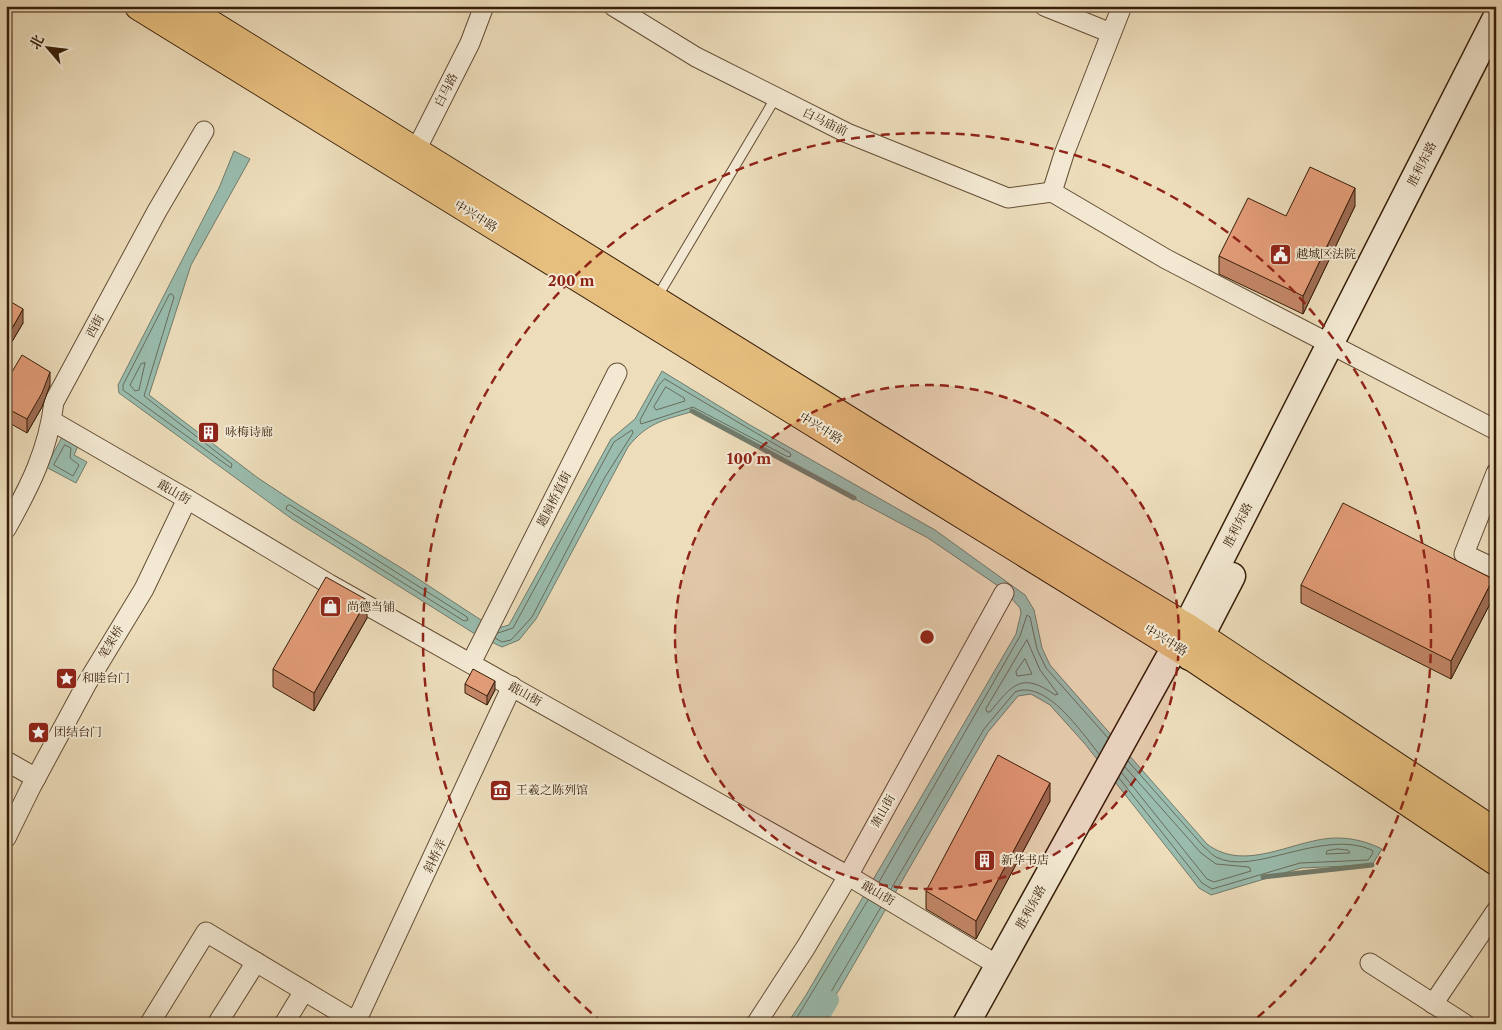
<svg xmlns="http://www.w3.org/2000/svg" width="1502" height="1030" viewBox="0 0 1502 1030" font-family="'Libre Caslon Text','Noto Serif SC',serif">
  <style>
    .water { fill: #99bcae; stroke: #717c6c }
    .lines { fill: none; stroke-linecap: round; stroke-linejoin: round }
    .shore { stroke: #686c5b; stroke-width: 1 }
    .stream { stroke: #717c6c; stroke-width: 5 }
    .canal { stroke: #99bcae; stroke-width: 18 }
    .lane-casing { stroke: #644d35; stroke-width: 11 }
    .street-casing { stroke: #644d35; stroke-width: 21 }
    .secondary-casing { stroke: #361d08; stroke-width: 29 }
    .primary-casing { stroke: #361d08; stroke-width: 30 }
    .lane { stroke: #f3e9d3; stroke-width: 9 }
    .street { stroke: #f3e9d3; stroke-width: 19 }
    .secondary { stroke: #f3e9d3; stroke-width: 26 }
    .primary { stroke: #e6be7e; stroke-width: 28 }
    .wall { fill: #c38667; stroke: #361d08 }
    .shaded-wall { fill: #9f6d54; stroke: #361d08 }
    .building { fill: #e39c78; stroke: #361d08 }
    .ring { fill: none; stroke: #8f2418; stroke-width: 2.5; stroke-dasharray: 9 6 }
    .labels { text-anchor: middle; stroke-width: 4; stroke-linejoin: round; paint-order: stroke }
    .street-label { font-size: 12px; fill: #361d08; stroke: #f3e9d3 }
    .poi-label { font-size: 12px; fill: #361d08; stroke: #f3e9d3; text-anchor: start }
    .centre { fill: #8f2418; stroke: #f3e9d3; stroke-width: 2.5 }
    .ring-label { font-size: 15px; text-anchor: middle; font-weight: bold; fill: #8f2418; stroke: #f3e9d3; stroke-width: 4; stroke-linejoin: round; paint-order: stroke }
  </style>
  <rect width="100%" height="100%" fill="#edddbb"/>
  <filter id="stains"><feTurbulence type="fractalNoise" baseFrequency=".004" numOctaves="4"/><feColorMatrix values="0 0 0 0 .2 0 0 0 0 .09 0 0 0 0 .02 0 0 0 .5 -.17"/></filter>
  <radialGradient id="worn" r=".72"><stop offset=".6" stop-color="#630" stop-opacity="0"/><stop offset="1" stop-color="#630" stop-opacity=".3"/></radialGradient>
  <g class="water">
    <path d="M234 151 250 159 191 265 149 395 258 478 299 505 403 569 481 620 498 628 509 625 611 439 635 419 662 371 750 425 935 530 1025 595 1034 610 1042 648 1050 665 1207 844C1246 874 1295 838 1337 838 1353 838 1368 842 1382 849L1372 865 1301 868 1211 895 1199 888 1085 744 1050 705 1031 694 1018 696 988 732 839 990 816 1024H787L806 995 1016 634 1021 613 1020 608 1004 590 928 538 691 412C663 420 647 423 628 447L536 619 519 640 502 647 475 634 292 519 119 393 118 385 219 188Z"/>
    <polygon points="62,437 78,446 74,455 87,462 76,483 46,467"/>
  </g>
  <g class="lines">
    <g class="shore">
      <polygon points="172,294 174,297 144,396 232,464 231,468 123,390 123,385 169,295"/>
      <polygon points="145,363 139,390 135,391 130,385 141,364"/>
      <polygon points="665,379 790,453 791,456 788,457 693,407 641,424 640,420 659,385"/>
      <polygon points="666,387 684,398 685,401 656,410 654,407"/>
      <polygon points="65,445 71,448 70,458 79,465 73,476 54,465"/>
      <polygon points="290,505 467,617 468,620 464,621 295,515 286,509 287,506"/>
      <polyline points="495,638 502,642 511,640 532,617 605,477 633,433 632,430 614,442 513,628 498,633"/>
      <path d="M1027 640 1040 670 1058 694 1055 695C1022 671 1012 685 990 712H987L986 709Z"/>
      <polygon points="1025,659 1032,674 1017,676 1016,672"/>
      <polyline points="1122,773 1207,879 1214,882 1251,871 1249,867 1216,864 1201,853 1125,767"/>
      <path d="M1119 778 1202 883 1212 889 1300 863 1368 860 1373 853 1372 850C1322 828 1253 877 1216 857 1212 855 1208 850 1204 847L1128 761"/>
      <polygon points="1337,849 1348,850 1350,853 1326,854 1327,851"/>
      <polyline points="879,882 1020,636 1027,615 1030,617 1037,649 1046,668 1108,738"/>
      <path d="M891 889 984 729 1015 692C1046 679 1082 733 1099 754"/>
      <polyline points="793,1024 868,900"/>
      <polyline points="812,1024 881,907"/>
    </g>
    <g class="stream">
      <polyline points="692,411 854,498"/>
      <polyline points="1263,877 1372,865"/>
    </g>
    <polyline class="canal" points="816,1024 830,1000"/>
    <defs>
      <polyline id="lane" points="656,299 776,97"/>
      <g id="street">
        <polyline points="613,6 696,57 847,133 1008,198 1052,192"/>
        <polyline points="1044,6 1111,33"/>
        <polyline points="1122,6 1064,154 1052,192 1166,259 1496,430"/>
        <polyline points="410,162 470,43 484,6"/>
        <polyline points="52,421 187,499 329,584 857,881 999,966"/>
        <polyline points="1496,473 1464,554 1496,569"/>
        <path d="M6 529C30 486 48 451 54 402L157 211 204 131"/>
        <polyline points="471,663 617,373"/>
        <polyline points="6,761 36,778"/>
        <polyline points="6,838 31,787 87,683 144,589 187,499"/>
        <polyline points="1370,963 1465,1024"/>
        <polyline points="1433,1004 1496,911"/>
        <polyline points="150,1023 206,932 356,1022"/>
        <polyline points="217,1024 256,962"/>
        <polyline points="284,1024 304,991"/>
        <polyline points="355,1024 512,686"/>
        <polyline points="756,1024 806,947 848,876 1004,593"/>
      </g>
      <g id="secondary">
        <polyline points="1190,657 1232,576"/>
        <polyline points="966,1024 1186,627 1496,18"/>
      </g>
      <g id="primary">
        <polyline points="139,6 1176,646 1496,861"/>
        <polyline points="181,6 1041,540 1186,627 1496,833"/>
      </g>
    </defs>
    <use href="#lane" class="lane-casing"/>
    <use href="#street" class="street-casing"/>
    <use href="#secondary" class="secondary-casing"/>
    <use href="#primary" class="primary-casing"/>
    <use href="#lane" class="lane"/>
    <use href="#street" class="street"/>
    <use href="#secondary" class="secondary"/>
    <use href="#primary" class="primary"/>
  </g>
  <g class="wall">
    <polygon points="1355,206 1303,314 1219,274 1219,256 1286,216"/>
    <polygon points="6,299 23,323 10,345 6,343"/>
    <polygon points="6,382 50,385 42,407 27,433 6,421"/>
    <polygon points="1301,585 1493,598 1451,679 1301,603"/>
    <polygon points="367,618 314,711 273,687 273,669"/>
    <polygon points="465,684 495,690 487,705 465,693"/>
    <polygon points="1050,801 976,939 926,909 926,891"/>
  </g>
  <g class="shaded-wall">
    <polygon points="1355,188 1355,206 1303,314 1303,296"/>
    <polygon points="23,309 23,323 10,345 10,332"/>
    <polygon points="50,372 50,385 42,407 27,433 27,419"/>
    <polygon points="1493,579 1493,598 1451,679 1451,661"/>
    <polygon points="367,600 367,618 314,711 314,693"/>
    <polygon points="495,681 495,690 487,705 487,696"/>
    <polygon points="1050,783 1050,801 976,939 976,921"/>
  </g>
  <g class="building">
    <polygon points="1310,167 1355,188 1303,296 1219,256 1248,198 1286,216"/>
    <polygon points="6,299 23,309 10,332 6,330"/>
    <polygon points="22,355 50,372 42,393 27,419 6,408 6,382"/>
    <polygon points="1343,503 1493,579 1451,661 1301,585"/>
    <polygon points="326,577 367,600 314,693 273,669"/>
    <polygon points="473,669 495,681 487,696 465,684"/>
    <polygon points="998,755 1050,783 976,921 926,891"/>
  </g>
  <circle cx="927" cy="637" r="252" fill="#8f2418" fill-opacity=".12"/>
  <g class="ring">
    <circle cx="927" cy="637" r="252"/>
    <path d="M603 1023A504 504 0 1 1 1251 1023"/>
  </g>
  <defs>
    <symbol id="civic-square" viewBox="-11 -11 22 22"><rect x="-9" y="-9" width="18" height="18" rx="4" fill="#8f2418" stroke="#f3e9d3"/><path d="M-.6-6.5H3V-4.5H.6V-3L4-1V1h2V6H-6V1h2V-1L-.6-3ZM-1.2 2.5V6h2.4V2.5Z" fill="#fff"/></symbol>
    <symbol id="building-square" viewBox="-11 -11 22 22"><rect x="-9" y="-9" width="18" height="18" rx="4" fill="#8f2418" stroke="#f3e9d3"/><path d="M-4-6H4V6H1V3H-1V6H-4ZM-2.5-4.3h1.7v1.8h-1.7ZM.8-4.3h1.7v1.8H.8ZM-2.5-1h1.7V.8h-1.7ZM.8-1h1.7V.8H.8Z" fill="#fff"/></symbol>
    <symbol id="shop-square" viewBox="-11 -11 22 22"><rect x="-9" y="-9" width="18" height="18" rx="4" fill="#8f2418" stroke="#f3e9d3"/><path d="M-5-2.5h2.3a2.7 3.5 0 0 1 5.4 0H5L5.5 6h-11ZM-1.5-2.5h3a1.5 2.3 0 0 0-3 0Z" fill="#fff"/></symbol>
    <symbol id="sight-square" viewBox="-11 -11 22 22"><rect x="-9" y="-9" width="18" height="18" rx="4" fill="#8f2418" stroke="#f3e9d3"/><path d="M0-6L1.8-2.2L6-1.7L2.9 1.2L3.7 5.4L0 3.3L-3.7 5.4L-2.9 1.2L-6-1.7L-1.8-2.2Z" fill="#fff"/></symbol>
    <symbol id="museum-square" viewBox="-11 -11 22 22"><rect x="-9" y="-9" width="18" height="18" rx="4" fill="#8f2418" stroke="#f3e9d3"/><path d="M0-6L6-3V-2H-6V-3ZM-5-1h2V3h-2ZM-1-1h2V3h-2ZM3-1h2V3H3ZM-6 4H6V6H-6Z" fill="#fff"/></symbol>
  </defs>
  <g fill-rule="evenodd">
    <use href="#civic-square" x="1268" y="242" width="25" height="25"/>
    <use href="#building-square" x="196" y="420" width="25" height="25"/>
    <use href="#shop-square" x="318" y="594" width="25" height="25"/>
    <use href="#sight-square" x="54" y="666" width="25" height="25"/>
    <use href="#sight-square" x="26" y="720" width="25" height="25"/>
    <use href="#museum-square" x="488" y="778" width="25" height="25"/>
    <use href="#building-square" x="972" y="848" width="25" height="25"/>
  </g>
  <g class="labels">
    <g class="street-label">
      <text transform="translate(446 90) rotate(-63)" y="4">白马路</text>
      <text transform="translate(825 122) rotate(26)" y="4">白马庙前</text>
      <text transform="translate(1422 164) rotate(-63)" y="4">胜利东路</text>
      <text transform="translate(476 216) rotate(32)" y="4">中兴中路</text>
      <text transform="translate(95 326) rotate(-62)" y="4">西街</text>
      <text transform="translate(821 428) rotate(32)" y="4">中兴中路</text>
      <text transform="translate(174 492) rotate(30)" y="4">蕺山街</text>
      <text transform="translate(554 499) rotate(-63)" y="4">题扇桥直街</text>
      <text transform="translate(1238 525) rotate(-63)" y="4">胜利东路</text>
      <text transform="translate(1166 640) rotate(32)" y="4">中兴中路</text>
      <text transform="translate(111 642) rotate(-59)" y="4">笔架桥</text>
      <text transform="translate(525 694) rotate(29)" y="4">蕺山街</text>
      <text transform="translate(883 811) rotate(-61)" y="4">萧山街</text>
      <text transform="translate(435 856) rotate(-65)" y="4">斜桥弄</text>
      <text transform="translate(878 893) rotate(30)" y="4">蕺山街</text>
      <text transform="translate(1031 907) rotate(-61)" y="4">胜利东路</text>
    </g>
    <g class="poi-label">
      <text x="1296" y="258">越城区法院</text>
      <text x="225" y="436">咏梅诗廊</text>
      <text x="347" y="611">尚德当铺</text>
      <text x="82" y="682">和睦台门</text>
      <text x="54" y="736">团结台门</text>
      <text x="516" y="794">王羲之陈列馆</text>
      <text x="1001" y="864">新华书店</text>
    </g>
  </g>
  <circle cx="927" cy="637" r="8" class="centre"/>
  <g class="ring-label">
    <text x="571" y="286">200 m</text>
    <text x="749" y="464">100 m</text>
  </g>
  <rect width="1502" height="1030" fill="none" stroke="#edddbb" stroke-width="25"/>
  <rect x="8" y="8" width="1487" height="1015" fill="none" stroke="#361d08" stroke-width="2.5"/>
  <rect x="12" y="12" width="1477" height="1005" fill="none" stroke="#361d08"/>
  <g transform="translate(48 48) rotate(298)" stroke="#f3e9d3" stroke-width="4" paint-order="stroke">
  <path d="M0-4L9 19L0 12L-9 19Z" fill="#361d08"/>
  <text y="-8" font-size="14" font-weight="bold" text-anchor="middle" fill="#361d08">北</text>
  </g>
  <rect width="100%" height="100%" filter="url(#stains)"/>
  <rect width="100%" height="100%" fill="url(#worn)"/>
</svg>
